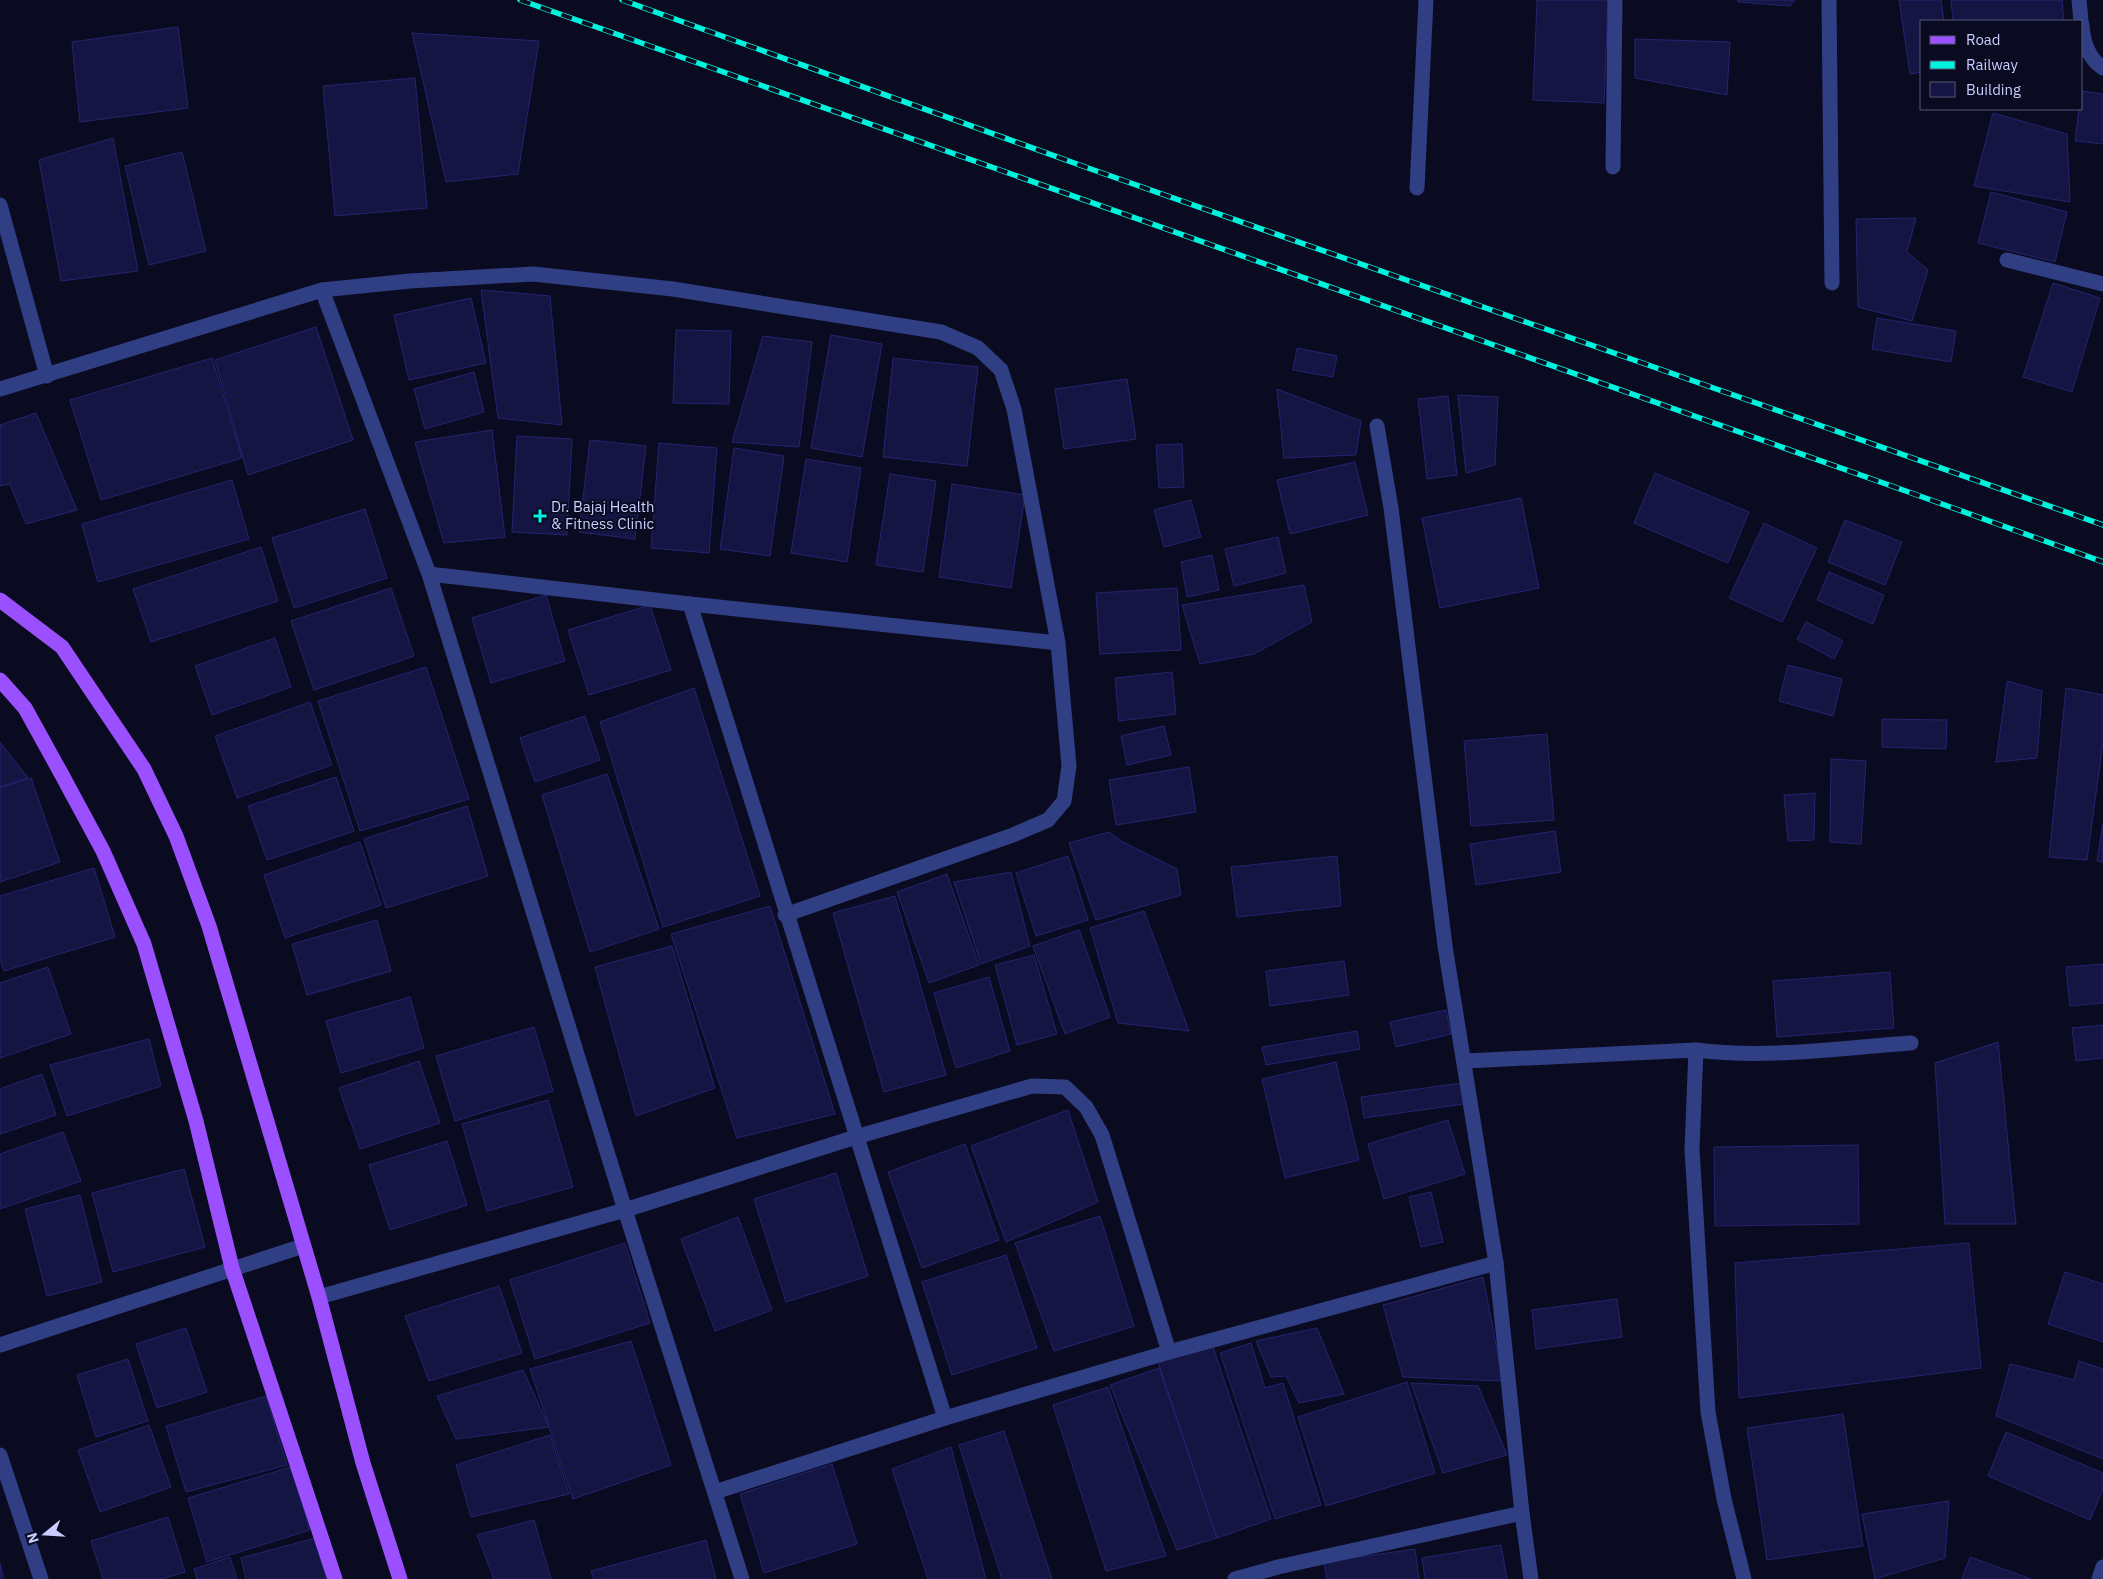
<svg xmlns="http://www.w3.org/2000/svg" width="2103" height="1579" viewBox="0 0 2103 1579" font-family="'IBM Plex Sans',sans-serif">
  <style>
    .building { fill: #151543; stroke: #242471 }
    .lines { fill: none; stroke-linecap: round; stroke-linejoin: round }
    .minor { stroke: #303e84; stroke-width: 15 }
    .major { stroke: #9b50ff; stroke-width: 15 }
    .rail-casing { stroke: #00f4dd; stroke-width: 5.5 }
    .rail { stroke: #0a0b20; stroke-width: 4; stroke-dasharray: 11; stroke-linecap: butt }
    .poi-dot { fill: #00f4dd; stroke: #0a0b20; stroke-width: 2 }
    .labels { text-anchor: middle; stroke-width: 4; stroke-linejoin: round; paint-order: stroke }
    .poi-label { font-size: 15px; fill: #c9cdff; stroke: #0a0b20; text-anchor: start }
  </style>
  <rect width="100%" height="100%" fill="#0a0b20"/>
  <g class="building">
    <polygon points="1537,0 1608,0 1604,103 1533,100"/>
    <polygon points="1738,0 1795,0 1790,6 1738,2"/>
    <polygon points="1899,0 1941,0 1944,21 1922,21 1922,72 1910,74"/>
    <polygon points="1951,0 2062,0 2064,21 1953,21"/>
    <polygon points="178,27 188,108 80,122 72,42"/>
    <polygon points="412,33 539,41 518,174 446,182"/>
    <polygon points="1635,39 1730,42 1727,95 1635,78"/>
    <polygon points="415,78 427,208 335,216 323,86"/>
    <polygon points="2082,91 2103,94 2103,144 2075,141 2079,109 2082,109"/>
    <polygon points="1993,113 2067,134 2070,202 1974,186"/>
    <polygon points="113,138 138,271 61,281 39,160"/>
    <polygon points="182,152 206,251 149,265 125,166"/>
    <polygon points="1991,192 2067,212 2055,262 1978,243"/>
    <polygon points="1916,218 1907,252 1928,270 1912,321 1858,307 1856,219"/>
    <polygon points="2053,283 2100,298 2072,392 2023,377"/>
    <polygon points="481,290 550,296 562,425 498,418"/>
    <polygon points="471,298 486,363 409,380 394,315"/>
    <polygon points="1877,318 1956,331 1951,362 1872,349"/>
    <polygon points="316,327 353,440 248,475 215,360"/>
    <polygon points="676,330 731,331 729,404 673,403"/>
    <polygon points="831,335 882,344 862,457 811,448"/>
    <polygon points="763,336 812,342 799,447 732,442"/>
    <polygon points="1297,348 1337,356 1333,377 1293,370"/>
    <polygon points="212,358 242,458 101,500 70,400"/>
    <polygon points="893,358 978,367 967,466 883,457"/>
    <polygon points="474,372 484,412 425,429 414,389"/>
    <polygon points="1127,379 1136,439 1064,449 1055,389"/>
    <polygon points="1277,389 1361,421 1356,455 1284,458"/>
    <polygon points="1458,395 1498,397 1495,465 1466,473"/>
    <polygon points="1448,396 1457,475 1427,479 1418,399"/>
    <polygon points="36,413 77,510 26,524 10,484 0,486 0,425"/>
    <polygon points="492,430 505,537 444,543 415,442"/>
    <polygon points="517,436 572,439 567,535 512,532"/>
    <polygon points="590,440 646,446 635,539 579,532"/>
    <polygon points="659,443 717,448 709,553 651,548"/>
    <polygon points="1182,444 1184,487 1159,488 1156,445"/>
    <polygon points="734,448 784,456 770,556 720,549"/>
    <polygon points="806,459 861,468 847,562 791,553"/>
    <polygon points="1355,462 1368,515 1290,534 1277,480"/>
    <polygon points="1655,473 1749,512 1728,563 1634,523"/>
    <polygon points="890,474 936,481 923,572 876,565"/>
    <polygon points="232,480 249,539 98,582 82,524"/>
    <polygon points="952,484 1025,495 1011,588 939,577"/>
    <polygon points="1521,498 1539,588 1440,608 1422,518"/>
    <polygon points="1191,500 1201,537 1164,547 1154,510"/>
    <polygon points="365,509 387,578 294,608 272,538"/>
    <polygon points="1845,520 1902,542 1885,585 1828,562"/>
    <polygon points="1764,523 1817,548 1782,622 1729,598"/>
    <polygon points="1278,537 1286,573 1234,586 1225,549"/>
    <polygon points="261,547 278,601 151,642 133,589"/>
    <polygon points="1212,555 1219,590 1187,597 1181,562"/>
    <polygon points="1829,572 1884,595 1873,624 1817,600"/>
    <polygon points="1304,585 1312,622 1254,654 1200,664 1182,605"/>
    <polygon points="391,588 414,656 314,690 291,621"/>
    <polygon points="1177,588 1181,650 1100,654 1096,593"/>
    <polygon points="546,595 565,661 491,683 472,618"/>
    <polygon points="650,605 671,670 589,695 568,630"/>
    <polygon points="1806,622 1843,641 1834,659 1797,639"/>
    <polygon points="275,638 291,687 212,715 195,666"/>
    <polygon points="1788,665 1842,679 1833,716 1779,701"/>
    <polygon points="426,667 469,799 360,831 318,701"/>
    <polygon points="1172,672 1176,714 1119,721 1115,678"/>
    <polygon points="2007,681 2042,691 2037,758 1996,762"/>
    <polygon points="694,688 760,896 663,927 600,722"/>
    <polygon points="2066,688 2103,695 2103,742 2087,860 2049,857"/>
    <polygon points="310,702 332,765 237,798 215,736"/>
    <polygon points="585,716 600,760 535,782 520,738"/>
    <polygon points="1882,719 1947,720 1946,749 1882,747"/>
    <polygon points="1164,726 1171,755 1127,765 1121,736"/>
    <polygon points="1547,734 1554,820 1471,826 1464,741"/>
    <polygon points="0,742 28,778 0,787"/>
    <polygon points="1831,759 1866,761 1861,844 1830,842"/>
    <polygon points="1189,767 1196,812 1116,825 1109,780"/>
    <polygon points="607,774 659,929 590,952 542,795"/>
    <polygon points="336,777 354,831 267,860 248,806"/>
    <polygon points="31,778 60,862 0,882 0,788"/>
    <polygon points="1815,793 1814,840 1788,841 1784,795"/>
    <polygon points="467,806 488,876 386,908 364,839"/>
    <polygon points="2103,823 2103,862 2097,861"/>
    <polygon points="1555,831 1561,872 1476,885 1470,844"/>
    <polygon points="1109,832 1121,841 1177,869 1181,895 1096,920 1069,843"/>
    <polygon points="360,842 381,905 285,938 264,875"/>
    <polygon points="1068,856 1088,920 1036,936 1016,873"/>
    <polygon points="1337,856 1341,906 1237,917 1231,867"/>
    <polygon points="94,868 115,937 4,971 0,958 0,896"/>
    <polygon points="1011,872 1030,946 981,964 954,882"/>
    <polygon points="947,874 979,965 929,983 897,892"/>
    <polygon points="895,896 946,1075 884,1092 833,913"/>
    <polygon points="770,906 835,1114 737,1138 671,934"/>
    <polygon points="1144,911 1189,1031 1118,1023 1090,928"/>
    <polygon points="377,920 391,971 307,995 292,944"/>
    <polygon points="1079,930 1110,1017 1065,1034 1033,946"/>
    <polygon points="672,946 715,1088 636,1116 595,967"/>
    <polygon points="1034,955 1057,1034 1017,1045 995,965"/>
    <polygon points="1344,961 1349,995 1270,1006 1266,971"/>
    <polygon points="2103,964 2103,1003 2070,1006 2066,967"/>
    <polygon points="48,967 71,1034 0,1058 0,983"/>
    <polygon points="1890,972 1894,1028 1777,1037 1773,981"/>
    <polygon points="989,977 1010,1051 956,1068 934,993"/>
    <polygon points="410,997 424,1048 341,1073 326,1021"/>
    <polygon points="1446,1010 1451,1034 1396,1047 1390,1022"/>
    <polygon points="2103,1025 2103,1058 2076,1061 2072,1028"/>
    <polygon points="534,1027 553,1091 455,1121 436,1056"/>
    <polygon points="1357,1031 1360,1049 1266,1065 1262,1047"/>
    <polygon points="149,1039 161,1086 67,1116 50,1065"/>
    <polygon points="1998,1042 2016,1224 1945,1224 1935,1063"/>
    <polygon points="419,1061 440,1123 360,1149 339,1088"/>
    <polygon points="1336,1062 1359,1160 1285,1178 1262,1079"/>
    <polygon points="42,1074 56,1115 0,1134 0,1089"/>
    <polygon points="1461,1083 1464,1104 1364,1118 1361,1097"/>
    <polygon points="548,1100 573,1187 487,1211 462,1124"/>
    <polygon points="1068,1110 1098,1202 1006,1242 971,1146"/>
    <polygon points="1448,1120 1465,1174 1384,1199 1368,1144"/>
    <polygon points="63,1132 81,1181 0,1209 0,1154"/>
    <polygon points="447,1141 467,1205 390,1230 369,1165"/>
    <polygon points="965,1144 999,1240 922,1268 888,1172"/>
    <polygon points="1858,1145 1859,1224 1715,1226 1714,1147"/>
    <polygon points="184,1169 205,1247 113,1272 92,1193"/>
    <polygon points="836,1173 868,1276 786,1302 754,1199"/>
    <polygon points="1431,1192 1443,1242 1421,1247 1409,1197"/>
    <polygon points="80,1195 102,1282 47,1296 25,1209"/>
    <polygon points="1100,1216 1134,1326 1054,1351 1015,1243"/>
    <polygon points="738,1217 772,1310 715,1331 681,1239"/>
    <polygon points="625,1243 650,1323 535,1359 510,1280"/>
    <polygon points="1969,1243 1981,1368 1739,1398 1735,1263"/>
    <polygon points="1006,1255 1037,1348 952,1375 922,1282"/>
    <polygon points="2065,1272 2103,1284 2103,1342 2048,1324"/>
    <polygon points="1483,1277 1503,1381 1403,1377 1383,1305"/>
    <polygon points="499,1286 522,1353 429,1381 405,1316"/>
    <polygon points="1617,1299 1622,1337 1536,1349 1532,1310"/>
    <polygon points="186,1328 207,1392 157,1408 136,1344"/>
    <polygon points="1317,1328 1344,1394 1299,1403 1286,1376 1271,1377 1256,1341"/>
    <polygon points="631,1341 671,1465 573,1499 530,1369"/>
    <polygon points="1251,1343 1265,1388 1283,1383 1321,1505 1275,1519 1220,1353"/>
    <polygon points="1213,1347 1271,1519 1217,1538 1158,1362"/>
    <polygon points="128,1359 148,1421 96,1437 77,1375"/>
    <polygon points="2079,1361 2103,1369 2103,1459 1996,1416 2010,1364 2074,1380"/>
    <polygon points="1159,1368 1217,1538 1177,1550 1110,1385"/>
    <polygon points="523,1370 549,1427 456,1439 437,1396"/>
    <polygon points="1407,1382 1435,1473 1326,1506 1298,1417"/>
    <polygon points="1411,1383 1478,1386 1507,1455 1443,1473"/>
    <polygon points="1108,1387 1166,1556 1106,1571 1053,1405"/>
    <polygon points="266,1396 287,1465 186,1492 166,1426"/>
    <polygon points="1843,1414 1863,1546 1767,1560 1747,1428"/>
    <polygon points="149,1425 171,1487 100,1512 78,1450"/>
    <polygon points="1004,1431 1052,1579 1002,1579 959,1445"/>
    <polygon points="2006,1432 2103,1473 2103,1489 2090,1520 1988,1476"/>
    <polygon points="550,1435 569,1494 471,1517 456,1465"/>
    <polygon points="951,1447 986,1579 928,1579 892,1469"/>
    <polygon points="832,1464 857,1544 764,1573 740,1494"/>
    <polygon points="291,1467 310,1530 207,1562 188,1498"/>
    <polygon points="1949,1501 1945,1558 1875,1579 1862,1514"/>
    <polygon points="168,1517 185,1572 162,1579 103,1579 91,1541"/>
    <polygon points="534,1520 551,1579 494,1579 477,1535"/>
    <polygon points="315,1538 326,1579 246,1579 241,1558"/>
    <polygon points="706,1540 716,1579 594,1579 591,1571"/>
    <polygon points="1501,1545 1507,1579 1425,1579 1422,1558"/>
    <polygon points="1415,1549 1419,1579 1327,1579 1324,1562"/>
    <polygon points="230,1557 237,1579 197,1579 194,1569"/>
    <polygon points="1970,1557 2031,1579 1962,1579"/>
    <polygon points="0,1563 4,1579 0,1579"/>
  </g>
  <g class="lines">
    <g class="minor">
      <polyline points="1829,0 1832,283"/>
      <polyline points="2079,0 2081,21"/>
      <path d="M2082 25C2083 41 2088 58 2103 68"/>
      <polyline points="1613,167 1615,0"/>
      <polyline points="1417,188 1426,0"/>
      <polyline points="0,205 47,376"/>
      <polyline points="2007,260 2103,284"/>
      <polyline points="322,290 429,574 625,1210 742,1579"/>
      <polyline points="0,389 322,290 410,281 533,274 673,289 941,332 978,348 1001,370 1014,409 1058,643 1069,766 1064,801 1048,820 1013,835 785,915"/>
      <polyline points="1377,426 1391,508 1445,946 1496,1263 1522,1513 1531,1579"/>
      <polyline points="429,574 690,604 1058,643"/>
      <polyline points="690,604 945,1418"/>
      <polyline points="1696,1050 1692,1149 1708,1412 1724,1499 1744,1579"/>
      <path d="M1465 1061 1696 1050C1767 1059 1840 1048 1911 1043"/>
      <polyline points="319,1297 625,1210 856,1137 1032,1086 1065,1087 1086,1107 1102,1135 1169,1352"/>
      <polyline points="0,1345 303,1246"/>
      <polyline points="0,1455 41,1579"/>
      <polyline points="715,1492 945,1418 1169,1352 1496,1263"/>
      <polyline points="1235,1579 1278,1567 1522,1513"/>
      <polyline points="2099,1579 2103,1567"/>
    </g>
    <g class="major">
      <polyline points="0,600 62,647 144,769 176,836 209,926 319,1297 363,1463 400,1579"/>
      <polyline points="0,680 25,708 62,775 103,851 144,944 196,1121 232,1268 335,1579"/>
    </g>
    <defs>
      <g id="rail">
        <polyline points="520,0 1917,495 2103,562"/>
        <polyline points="622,0 1088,168 2103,525"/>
      </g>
    </defs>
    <use href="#rail" class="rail-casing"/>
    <use href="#rail" class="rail"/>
  </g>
  <path class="poi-dot" d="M537.5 508.5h5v5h5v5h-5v5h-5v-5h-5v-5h5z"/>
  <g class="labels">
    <g class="poi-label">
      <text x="551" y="512">Dr. Bajaj Health<tspan x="551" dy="17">&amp; Fitness Clinic</tspan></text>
    </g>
  </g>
  <rect x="1920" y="20" width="162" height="90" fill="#0a0b20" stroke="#565979"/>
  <rect x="1930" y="36" width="25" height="8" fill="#9b50ff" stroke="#565979"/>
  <text x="1966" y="45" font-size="15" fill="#c9cdff">Road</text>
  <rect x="1930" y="61" width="25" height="8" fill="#00f4dd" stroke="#565979"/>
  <text x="1966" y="70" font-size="15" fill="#c9cdff">Railway</text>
  <rect x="1930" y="82" width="25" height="15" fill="#151543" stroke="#565979"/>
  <text x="1966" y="95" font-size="15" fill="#c9cdff">Building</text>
  <g transform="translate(45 1534) rotate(252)" stroke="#0a0b20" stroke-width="4" paint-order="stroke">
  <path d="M0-4L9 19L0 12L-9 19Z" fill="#c9cdff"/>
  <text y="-8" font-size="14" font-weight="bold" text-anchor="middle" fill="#c9cdff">N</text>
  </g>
</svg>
